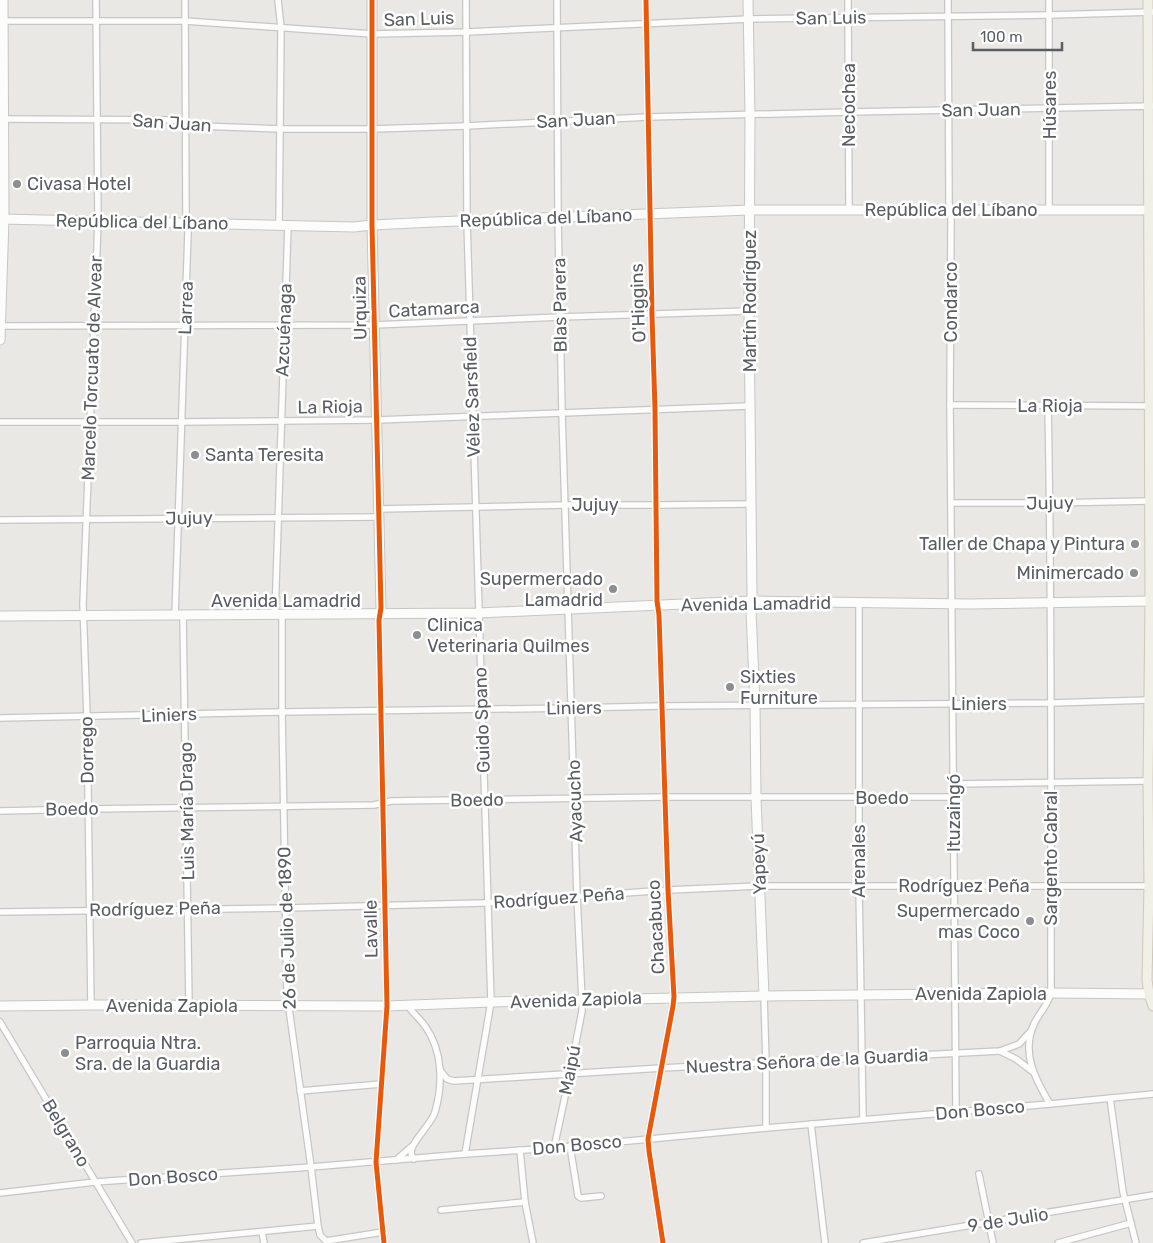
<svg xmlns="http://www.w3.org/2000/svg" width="1153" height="1243" viewBox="0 0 1153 1243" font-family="Rubik,sans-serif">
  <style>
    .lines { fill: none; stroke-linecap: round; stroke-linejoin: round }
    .street-casing { stroke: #c6c6c6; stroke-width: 8 }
    .secondary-casing { stroke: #c6c6c5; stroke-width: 11 }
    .primary-casing { stroke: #cec8b5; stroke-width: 11 }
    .street { stroke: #fcfcfb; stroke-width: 5.5 }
    .secondary { stroke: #fcfcfb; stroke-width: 9 }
    .primary { stroke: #f1f0e7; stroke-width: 9 }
    .cycleway-casing { stroke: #fff; stroke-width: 8 }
    .cycleway { stroke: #e8590c; stroke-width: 5 }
    .poi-dot { fill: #8c8e8f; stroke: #fff; stroke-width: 2 }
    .labels { text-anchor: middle; stroke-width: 5; stroke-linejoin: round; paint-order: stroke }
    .street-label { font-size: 18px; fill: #5a5d61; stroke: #fff }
    .poi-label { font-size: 18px; fill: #5a5d61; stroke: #fff; text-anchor: start }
  </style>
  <rect width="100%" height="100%" fill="#e9e8e4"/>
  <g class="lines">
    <defs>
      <g id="street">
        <polyline points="278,0 281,28 279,225"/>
        <polyline points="646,0 652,315 655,409 657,601 659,615 668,890 674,997 673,1006 648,1139 649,1151 663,1243"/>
        <polyline points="848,0 849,210"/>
        <polyline points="948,0 949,203 951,215 950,405 956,1112"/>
        <polyline points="1,21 185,21 372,34 466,32 749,19 1049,15 1153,12"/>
        <polyline points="2,119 178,120 198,126 280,129 372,129 466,126 648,117 849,112 1153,106"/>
        <polyline points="1049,211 1049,0"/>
        <polyline points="0,326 374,325 560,317 749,311"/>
        <polyline points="950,405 1149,406"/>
        <path d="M1048 406C1052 602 1051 797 1051 993 1048 1005 1039 1013 1034 1024 1021 1053 1035 1079 1050 1104"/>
        <polyline points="0,422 182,422 377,420 750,406"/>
        <polyline points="951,503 1050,503 1149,501"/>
        <polyline points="379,509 565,505 657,505 751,504"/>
        <polyline points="0,520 379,517"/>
        <polyline points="859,602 859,886 863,1119"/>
        <polyline points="380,614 379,620 387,1006 376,1162 384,1243"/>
        <polyline points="183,615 189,1006"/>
        <polyline points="275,615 288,225"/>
        <polyline points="282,615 282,712 287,994 311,1167 318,1226 320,1235 326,1241 383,1232"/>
        <polyline points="175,616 188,232 186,218 185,0"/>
        <polyline points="0,718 282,712 572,708 662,706 1051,703 1149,700"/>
        <polyline points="954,784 1148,781"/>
        <polyline points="0,811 88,809 374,805 391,801 665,797 954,797"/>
        <polyline points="0,912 286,908 483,903 668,890 759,886 1149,886"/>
        <polyline points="764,996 766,1063 766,1128"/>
        <polyline points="91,1005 87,717 83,604 98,222 96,0"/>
        <path d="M408 1006C413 1013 420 1019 425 1026 443 1051 443 1084 435 1112 431 1125 411 1142 411 1152 411 1156 412 1156 414 1159"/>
        <polyline points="0,1022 132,1243"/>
        <polyline points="1000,1051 1016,1059 1032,1071"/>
        <polyline points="440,1070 447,1079 454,1081 662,1068 1000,1051 1019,1044 1030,1032"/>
        <polyline points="300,1091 381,1084"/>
        <polyline points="1110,1098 1123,1192 1136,1243"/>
        <polyline points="811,1124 825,1243"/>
        <polyline points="570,1146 578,1196 581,1198 601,1196"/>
        <polyline points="554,1148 570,1073 582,1011 582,1000 577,896 562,413 558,218 557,0"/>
        <polyline points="520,1150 525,1202 533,1243"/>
        <polyline points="465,1154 491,1002 467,221 466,0"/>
        <polyline points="396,1160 411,1147"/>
        <polyline points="979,1174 993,1243"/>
        <polyline points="0,1193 95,1182 311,1167 465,1154 554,1148 766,1128 1050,1104 1153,1094"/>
        <polyline points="441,1210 525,1202"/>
        <polyline points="262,1232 264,1243"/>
        <polyline points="141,1243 318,1226"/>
        <polyline points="863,1243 1153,1195"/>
        <polyline points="1058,1243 1131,1223"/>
      </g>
      <g id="secondary">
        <polyline points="372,0 372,225 381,608 380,614"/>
        <polyline points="748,0 750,115 749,311 752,595 751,611 755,705 756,798 764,996"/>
        <polyline points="0,219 354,227 372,225 434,222 750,210 1153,210"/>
        <polyline points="0,340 4,219 3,0"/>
        <polyline points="0,616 478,613 752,601 970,604 1150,601"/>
        <polyline points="0,1006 91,1005 387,1006 491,1002 764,996 1051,993 1153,994"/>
      </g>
      <polyline id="primary" points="1148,0 1150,601 1148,781 1149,886 1147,980 1149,994 1153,1006"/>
    </defs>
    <use href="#street" class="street-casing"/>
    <use href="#secondary" class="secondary-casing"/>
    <use href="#primary" class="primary-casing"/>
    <use href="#street" class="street"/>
    <use href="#secondary" class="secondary"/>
    <use href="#primary" class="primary"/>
    <defs>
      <g id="cycleway">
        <polyline points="372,0 372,225 381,608 379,620 387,1006 376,1162 384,1243"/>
        <polyline points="646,0 652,315 655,409 657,601 659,615 668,890 674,997 673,1006 648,1139 649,1151 663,1243"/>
      </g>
    </defs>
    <use href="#cycleway" class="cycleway-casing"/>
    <use href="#cycleway" class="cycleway"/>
  </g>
  <g class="poi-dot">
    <circle cx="17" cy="184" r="5"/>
    <circle cx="195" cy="455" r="5"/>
    <circle cx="1135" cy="544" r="5"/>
    <circle cx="1134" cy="573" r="5"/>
    <circle cx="613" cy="589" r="5"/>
    <circle cx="417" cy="635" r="5"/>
    <circle cx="730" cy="687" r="5"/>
    <circle cx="1030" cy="921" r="5"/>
    <circle cx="65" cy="1053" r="5"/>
  </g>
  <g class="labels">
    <g class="street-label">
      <text transform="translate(831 18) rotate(-1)" y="6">San Luis</text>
      <text transform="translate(419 19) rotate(-2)" y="6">San Luis</text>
      <text transform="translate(849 105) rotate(-90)" y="6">Necochea</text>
      <text transform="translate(1050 105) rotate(-90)" y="6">Húsares</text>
      <text transform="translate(981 110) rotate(-1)" y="6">San Juan</text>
      <text transform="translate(576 120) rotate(-3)" y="6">San Juan</text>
      <text transform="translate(172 123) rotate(4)" y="6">San Juan</text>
      <text x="951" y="216">República del Líbano</text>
      <text transform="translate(546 218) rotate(-2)" y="6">República del Líbano</text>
      <text transform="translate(142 222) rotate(1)" y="6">República del Líbano</text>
      <text transform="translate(750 301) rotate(-90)" y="6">Martín Rodríguez</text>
      <text transform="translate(951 302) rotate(-90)" y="6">Condarco</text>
      <text transform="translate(638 303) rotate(-92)" y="6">O'Higgins</text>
      <text transform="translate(560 305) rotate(-91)" y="6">Blas Parera</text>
      <text transform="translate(186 308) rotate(-88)" y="6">Larrea</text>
      <text transform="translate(360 308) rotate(-91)" y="6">Urquiza</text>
      <text transform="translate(434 309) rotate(-3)" y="6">Catamarca</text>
      <text transform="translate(284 330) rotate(-88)" y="6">Azcuénaga</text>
      <text transform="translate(92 368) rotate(-88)" y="6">Marcelo Torcuato de Alvear</text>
      <text transform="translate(472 397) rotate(-92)" y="6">Vélez Sarsfield</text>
      <text x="1050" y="412">La Rioja</text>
      <text transform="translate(330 407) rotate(-1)" y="6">La Rioja</text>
      <text transform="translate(1050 503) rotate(-1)" y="6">Jujuy</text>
      <text x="595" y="511">Jujuy</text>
      <text transform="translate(189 518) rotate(-1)" y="6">Jujuy</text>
      <text x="286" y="607">Avenida Lamadrid</text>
      <text transform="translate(756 604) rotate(-1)" y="6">Avenida Lamadrid</text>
      <text x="979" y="710">Liniers</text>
      <text transform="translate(574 708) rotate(-1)" y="6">Liniers</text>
      <text transform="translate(169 715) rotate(-2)" y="6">Liniers</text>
      <text transform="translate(482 720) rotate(-92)" y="6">Guido Spano</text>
      <text transform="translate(87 750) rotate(-91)" y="6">Dorrego</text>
      <text x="882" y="804">Boedo</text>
      <text transform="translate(477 800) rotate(-1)" y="6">Boedo</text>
      <text transform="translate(575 801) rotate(-92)" y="6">Ayacucho</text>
      <text transform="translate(72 809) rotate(-1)" y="6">Boedo</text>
      <text transform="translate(187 811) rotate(-91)" y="6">Luis María Drago</text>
      <text transform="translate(954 813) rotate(-90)" y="6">Ituzaingó</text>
      <text transform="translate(1051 858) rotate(-90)" y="6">Sargento Cabral</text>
      <text transform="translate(859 861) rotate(-90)" y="6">Arenales</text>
      <text transform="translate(759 864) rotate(-92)" y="6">Yapeyú</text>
      <text x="964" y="892">Rodríguez Peña</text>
      <text transform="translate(559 898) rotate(-4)" y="6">Rodríguez Peña</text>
      <text transform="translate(155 909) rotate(-1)" y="6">Rodríguez Peña</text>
      <text transform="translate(656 927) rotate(-93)" y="6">Chacabuco</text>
      <text transform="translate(287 928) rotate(-92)" y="6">26 de Julio de 1890</text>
      <text transform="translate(371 929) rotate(-91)" y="6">Lavalle</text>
      <text x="981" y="1000">Avenida Zapiola</text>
      <text transform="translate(576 1000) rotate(-2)" y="6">Avenida Zapiola</text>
      <text x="172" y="1012">Avenida Zapiola</text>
      <text transform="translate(807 1061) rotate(-3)" y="6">Nuestra Señora de la Guardia</text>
      <text transform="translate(570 1070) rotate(-79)" y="6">Maipú</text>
      <text transform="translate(980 1110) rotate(-5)" y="6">Don Bosco</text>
      <text transform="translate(66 1133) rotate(59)" y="6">Belgrano</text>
      <text transform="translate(577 1145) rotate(-5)" y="6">Don Bosco</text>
      <text transform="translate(173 1177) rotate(-4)" y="6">Don Bosco</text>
      <text transform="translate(1008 1220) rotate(-9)" y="6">9 de Julio</text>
    </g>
    <g class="poi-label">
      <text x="27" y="190">Civasa Hotel</text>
      <text x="205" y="461">Santa Teresita</text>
      <text x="1125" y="550" text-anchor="end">Taller de Chapa y Pintura</text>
      <text x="1124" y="579" text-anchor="end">Minimercado</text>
      <text x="603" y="585" text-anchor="end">Supermercado<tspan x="603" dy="21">Lamadrid</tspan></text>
      <text x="427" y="631">Clinica<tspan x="427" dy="21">Veterinaria Quilmes</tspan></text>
      <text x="740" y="683">Sixties<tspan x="740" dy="21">Furniture</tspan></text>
      <text x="1020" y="917" text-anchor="end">Supermercado<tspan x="1020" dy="21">mas Coco</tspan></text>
      <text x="75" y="1049">Parroquia Ntra.<tspan x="75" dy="21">Sra. de la Guardia</tspan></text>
    </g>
  </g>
  <path d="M973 42v8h89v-8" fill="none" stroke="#5a5d61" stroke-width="2.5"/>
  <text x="980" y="42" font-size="15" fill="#5a5d61" stroke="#ffffff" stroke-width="4" paint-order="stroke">100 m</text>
</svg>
